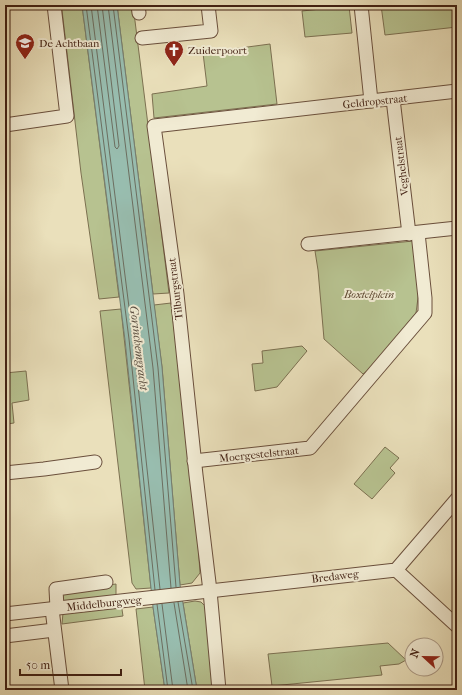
<svg xmlns="http://www.w3.org/2000/svg" width="462" height="695" viewBox="0 0 462 695" font-family="'IM FELL French Canon',serif">
  <style>
    .green { fill: #b7c290; stroke: #7c7051 }
    .water { fill: #98bdaf; stroke: #757e70 }
    .lines { fill: none; stroke-linecap: round; stroke-linejoin: round }
    .shore { stroke: #6c6e60; stroke-width: 1 }
    .minor-casing { stroke: #6a4f3c; stroke-width: 15 }
    .minor { stroke: #f1ebd3; stroke-width: 13 }
    .labels { text-anchor: middle; stroke-width: 4; stroke-linejoin: round; paint-order: stroke }
    .poi-label { font-size: 11px; fill: #401f12; stroke: #f1ebd3; text-anchor: start }
    .street-label { font-size: 11px; fill: #401f12; stroke: #f1ebd3 }
    .park-label { font-size: 11px; font-style: italic; fill: #5e4832; stroke: #f1ebd3 }
    .water-label { font-size: 12px; font-style: italic; fill: #5a4e41; stroke: #f1ebd3 }
  </style>
  <rect width="100%" height="100%" fill="#eae0bb"/>
  <filter id="stains"><feTurbulence type="fractalNoise" baseFrequency=".005" numOctaves="4"/><feColorMatrix values="0 0 0 0 .2 0 0 0 0 .09 0 0 0 0 .02 0 0 0 .5 -.17"/></filter>
  <radialGradient id="worn" r=".72"><stop offset=".6" stop-color="#630" stop-opacity="0"/><stop offset="1" stop-color="#630" stop-opacity=".3"/></radialGradient>
  <g class="green">
    <polygon points="63,5 82,5 119,297 99,299 81,173 62,10"/>
    <polygon points="117,5 133,5 169,293 153,294"/>
    <polygon points="381,5 457,5 457,27 385,35"/>
    <polygon points="349,6 352,33 305,37 302,11"/>
    <polygon points="270,44 277,104 154,118 152,94 207,86 203,53"/>
    <polygon points="413,241 419,290 416,313 370,369 363,374 324,339 318,270 315,251"/>
    <polygon points="171,303 196,512 200,573 192,583 180,585 162,367 154,305"/>
    <polygon points="121,309 151,588 136,589 132,583 100,311"/>
    <polygon points="302,346 307,351 277,387 255,391 252,364 263,363 262,351"/>
    <polygon points="26,371 29,400 12,403 14,423 7,424 5,404 5,373"/>
    <polygon points="385,447 399,458 390,468 395,473 372,499 354,484"/>
    <polygon points="116,584 116,597 61,601 60,592"/>
    <polygon points="195,601 201,602 206,607 215,690 197,690 183,603"/>
    <polygon points="121,603 123,616 62,624 63,613"/>
    <polygon points="153,607 165,690 145,690 136,609"/>
    <polygon points="388,643 406,660 399,664 380,666 382,675 272,686 268,654"/>
  </g>
  <polygon class="water" points="82,5 117,5 162,367 180,585 197,690 165,690 153,607 125,340"/>
  <g class="lines">
    <g class="shore">
      <polyline points="86,5 129,339 155,590"/>
      <polyline points="91,5 133,339 160,589"/>
      <polyline points="97,5 115,147 117,149 119,146 102,5"/>
      <polyline points="108,5 153,368 171,588"/>
      <polyline points="113,5 158,368 176,587"/>
      <polyline points="178,602 193,690"/>
      <polyline points="174,603 188,690"/>
      <polyline points="157,604 168,690"/>
      <polyline points="162,604 173,690"/>
    </g>
    <defs>
      <g id="minor">
        <polyline points="138,5 139,13"/>
        <polyline points="361,5 371,101"/>
        <polyline points="142,38 211,31 208,5"/>
        <polyline points="393,99 409,234"/>
        <polyline points="5,125 67,116 54,5"/>
        <polyline points="308,244 457,228"/>
        <polyline points="194,461 310,448 425,313 425,298 418,233"/>
        <polyline points="5,473 44,469 95,462"/>
        <polyline points="396,570 457,626"/>
        <polyline points="57,608 56,589 106,582"/>
        <polyline points="52,609 62,690"/>
        <polyline points="5,614 396,570 457,499"/>
        <polyline points="5,636 54,630"/>
        <polyline points="219,690 210,591 196,475 177,294 154,126 457,91"/>
      </g>
    </defs>
    <use href="#minor" class="minor-casing"/>
    <use href="#minor" class="minor"/>
  </g>
  <defs>
    <symbol id="school-pin" viewBox="-11 -11 22 30"><path d="M0 17L-7.5 6A9.5 9.5 0 1 1 7.5 6Z" fill="#8f2418" stroke="#f1ebd3"/><path d="M0-5L7-2L0 1L-7-2ZM-4 1L0 2.5L4 1V4Q0 6-4 4Z" fill="#fff"/></symbol>
    <symbol id="church-pin" viewBox="-11 -11 22 30"><path d="M0 17L-7.5 6A9.5 9.5 0 1 1 7.5 6Z" fill="#8f2418" stroke="#f1ebd3"/><path d="M-1.2-6h2.4v3.5h3.3v2.4h-3.3V6h-2.4V-.1h-3.3v-2.4h3.3Z" fill="#fff"/></symbol>
  </defs>
  <g fill-rule="evenodd">
    <use href="#school-pin" x="14" y="32" width="22" height="30"/>
    <use href="#church-pin" x="163" y="39" width="22" height="30"/>
  </g>
  <g class="labels">
    <g class="poi-label">
      <text x="39" y="47">De Achtbaan</text>
      <text x="188" y="54">Zuiderpoort</text>
    </g>
    <g class="street-label">
      <text transform="translate(375 101) rotate(-6)" y="4">Geldropstraat</text>
      <text transform="translate(401 166) rotate(-97)" y="4">Veghelstraat</text>
      <text transform="translate(175 289) rotate(-97)" y="4">Tilburgstraat</text>
      <text transform="translate(259 454) rotate(-6)" y="4">Moergestelstraat</text>
      <text transform="translate(335 576) rotate(-7)" y="4">Bredaweg</text>
      <text transform="translate(104 603) rotate(-6)" y="4">Middelburgweg</text>
    </g>
    <g class="park-label">
      <text x="369" y="298">Boxtelplein</text>
    </g>
    <g class="water-label">
      <text transform="translate(139 348) rotate(83)" y="4">Gorinchemgracht</text>
    </g>
  </g>
  <rect width="462" height="695" fill="none" stroke="#eae0bb" stroke-width="20"/>
  <rect x="6" y="6" width="450" height="683" fill="none" stroke="#401f12" stroke-width="2"/>
  <rect x="10" y="10" width="442" height="675" fill="none" stroke="#401f12"/>
  <g transform="translate(424 657) rotate(292)"><circle r="19" fill="#f1ebd3" stroke="#aa9986"/>
  <path d="M0-3L7 15L0 10L-7 15Z" fill="#8f2418"/>
  <text y="-6" font-size="11" font-weight="bold" text-anchor="middle" fill="#401f12">N</text>
  </g>
  <path d="M20 669v6h101v-6" fill="none" stroke="#401f12" stroke-width="2"/>
  <text x="26" y="669" font-size="12" fill="#401f12" stroke="#f1ebd3" stroke-width="3" paint-order="stroke">50 m</text>
  <rect width="100%" height="100%" filter="url(#stains)"/>
  <rect width="100%" height="100%" fill="url(#worn)"/>
</svg>
